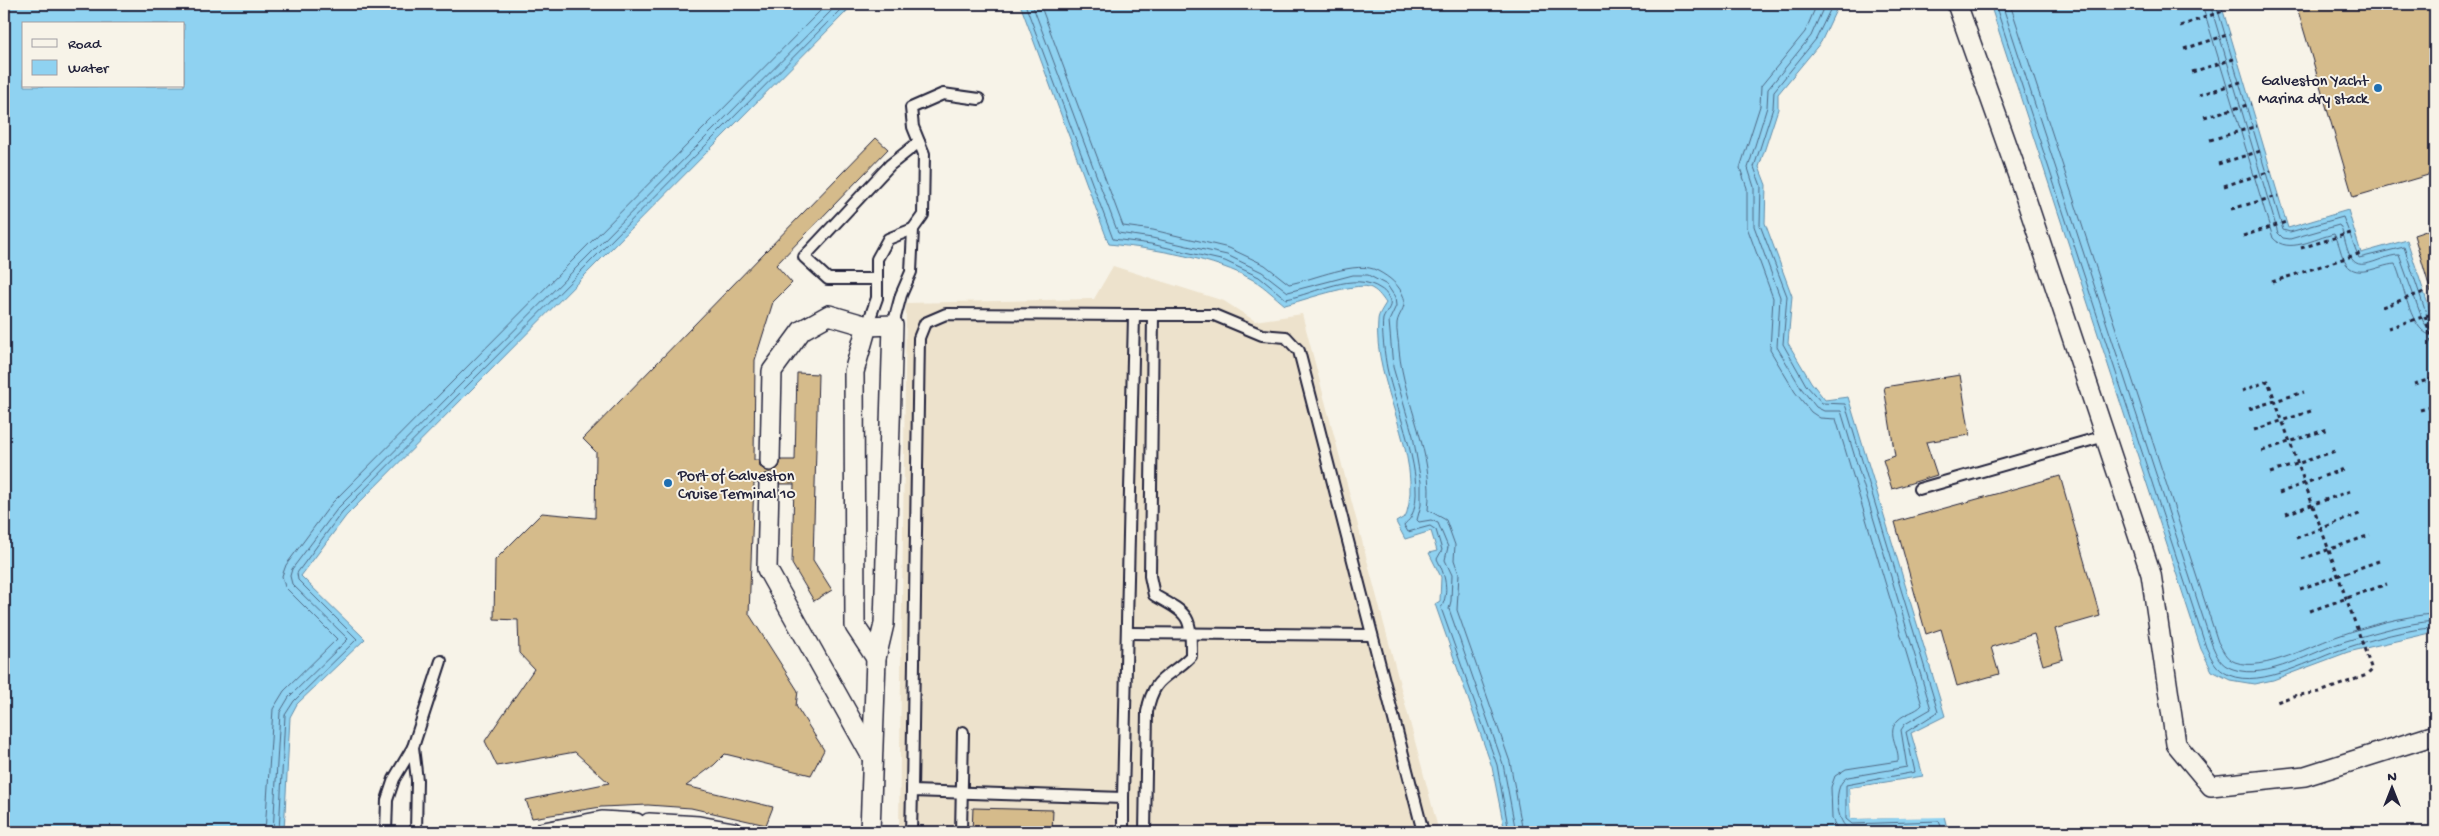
<svg xmlns="http://www.w3.org/2000/svg" width="2439" height="836" viewBox="0 0 2439 836" font-family="'Gochi Hand',sans-serif">
  <style>
    .built { fill: #ede2cc }
    .water { fill: #8fd2f1; stroke: #638ca8; fill-rule: evenodd }
    .pier { fill: #f7f3e8 }
    .lines { fill: none; stroke-linecap: round; stroke-linejoin: round }
    .shore { stroke: #4e6884; stroke-width: 1 }
    .building { fill: #d5bb8b; stroke: #22223b }
    .service-casing { stroke: #22223b; stroke-width: 14 }
    .minor-casing { stroke: #22223b; stroke-width: 22 }
    .path { stroke: #22223b; stroke-width: 3; stroke-dasharray: 4 4; stroke-linecap: butt }
    .service { stroke: #f7f3e8; stroke-width: 10 }
    .minor { stroke: #f7f3e8; stroke-width: 19 }
    .poi-dot { fill: #1f6fb2; stroke: #f7f3e8; stroke-width: 2 }
    .labels { text-anchor: middle; stroke-width: 4; stroke-linejoin: round; paint-order: stroke }
    .poi-label { font-size: 16px; fill: #22223b; stroke: #f7f3e8; text-anchor: end }
  </style>
  <rect width="100%" height="100%" fill="#f7f3e8"/>
  <filter id="ink" filterUnits="userSpaceOnUse"><feTurbulence type="fractalNoise" baseFrequency=".02" numOctaves="2"/><feDisplacementMap in="SourceGraphic" scale="10" xChannelSelector="R" yChannelSelector="G"/><feConvolveMatrix kernelMatrix="1 2 1 2 8 2 1 2 1" color-interpolation-filters="sRGB"/></filter>
  <g filter="url(#ink)">
    <polygon class="built" points="1113,266 1224,301 1255,321 1302,314 1439,832 899,832 906,303 1094,299"/>
    <g class="water">
      <path d="M4 4H854L346 516 301 576 365 639 297 704 290 717 284 832H4ZM24 24H184V86H24Z"/>
      <path d="M1020 4H1836L1837 8 1821 42 1778 94V109L1759 167 1766 185 1765 223 1792 296 1788 343 1811 382 1825 400 1848 397 1945 716 1911 733 1923 776 1849 788 1851 819 1944 816 1948 832H1505L1492 767 1435 604 1440 601 1441 577 1429 553 1437 551 1431 531 1405 539 1396 522 1406 516C1425 455 1372 383 1378 320 1378 315 1383 308 1386 303 1381 296 1377 290 1369 287 1355 282 1301 301 1285 305 1275 297 1265 287 1255 281 1215 258 1155 249 1109 244Z"/>
      <polygon points="1990,4 2221,4 2288,228 2348,210 2361,253 2407,240 2435,326 2435,632 2348,652 2273,680 2254,684 2230,680 2212,671 2201,649"/>
    </g>
    <polygon class="pier" points="1925,778 1852,790 1853,816 1944,814 1947,817 1851,819 1849,788"/>
    <g class="lines">
      <g class="shore">
        <path d="M1025 4 1113 239 1151 244 1225 261 1259 277 1286 299C1315 294 1354 270 1381 289 1385 291 1389 297 1390 301 1392 307 1385 313 1383 319 1381 328 1385 358 1387 368 1394 404 1429 484 1411 517 1409 521 1406 522 1404 525L1408 532 1430 526 1436 530 1442 550 1437 559C1445 574 1450 592 1441 608L1497 765 1509 832"/>
        <polyline points="1032,4 1118,233 1152,238 1227,255 1262,272 1288,292 1353,275 1368,275 1387,285 1395,297 1396,306 1389,321 1393,367 1413,436 1421,482 1421,505 1417,520 1419,522 1431,520 1438,523 1448,547 1445,560 1452,575 1451,601 1449,609 1503,764 1516,832"/>
        <path d="M1040 4 1123 226 1153 230 1229 248 1265 265 1289 284C1313 280 1357 259 1378 271 1389 277 1400 285 1404 298 1406 309 1398 314 1397 323 1396 331 1399 342 1399 350 1404 404 1435 454 1428 510L1446 520 1455 545 1454 560 1459 574 1457 610 1510 762 1523 832"/>
        <path d="M1817 4 1805 32 1761 86 1760 106 1740 168 1747 188V227L1773 298 1770 350 1795 392 1811 412 1820 418 1836 419 1922 705C1916 712 1905 713 1898 720 1885 733 1900 747 1898 761L1846 769 1835 776 1831 787 1832 819 1839 832"/>
        <path d="M1825 4 1811 36 1768 89 1767 107 1748 168 1754 187V226L1780 297 1777 347 1801 388 1816 407 1824 411H1841L1931 709 1905 724 1901 730 1907 767 1848 777C1832 783 1835 825 1851 830L1933 828 1936 832"/>
        <polyline points="1831,4 1831,8 1816,39 1774,91 1773,108 1754,167 1761,186 1760,225 1787,296 1783,344 1806,385 1822,403 1845,404 1938,712 1906,732 1915,772 1846,785 1846,819 1852,824 1939,821 1943,832"/>
        <path d="M1995 4 2206 647C2212 660 2216 669 2229 675 2262 689 2314 658 2346 648 2374 639 2406 629 2435 628"/>
        <path d="M2002 4 2212 645C2217 656 2220 665 2233 669 2267 681 2313 651 2346 641 2374 633 2406 623 2435 621"/>
        <path d="M2010 4 2218 642C2223 650 2225 658 2235 662 2264 673 2313 644 2341 635 2368 626 2407 615 2435 614"/>
        <path d="M2202 4 2273 238C2288 255 2315 238 2334 234 2339 241 2340 252 2344 260 2354 282 2378 265 2395 264 2405 284 2409 335 2435 336"/>
        <path d="M2210 4 2278 233 2283 238 2290 239 2339 225C2347 235 2345 268 2365 264 2377 262 2388 255 2399 255L2423 321 2427 327 2435 329"/>
        <polyline points="2216,4 2283,230 2290,232 2343,217 2359,258 2404,247 2428,319 2435,322"/>
        <polyline points="265,832 273,709 284,691 337,639 285,587 282,576 286,565 332,503 827,4"/>
        <polyline points="273,832 280,712 289,697 348,639 292,584 290,576 292,569 338,508 838,4"/>
        <polyline points="279,832 285,715 294,701 357,639 298,580 297,573 342,512 846,4"/>
      </g>
    </g>
    <g class="building">
      <polygon points="2296,4 2435,4 2435,173 2353,197"/>
      <polygon points="876,138 888,149 776,265 792,283 773,302 755,360 754,460 759,460 760,467 769,472 779,467 781,460 795,460 797,373 818,374 813,560 832,590 814,601 792,564 794,484 780,484 775,475 764,474 758,483 754,483 749,614 798,691 796,706 824,750 811,775 725,754 714,765 686,786 773,807 766,825 691,808 648,805 601,807 532,818 526,800 609,783 575,752 497,766 485,741 534,669 519,653 518,620 494,619 495,560 542,513 595,518 596,452 583,439"/>
      <polygon points="2435,228 2435,292 2431,292 2414,235"/>
      <polygon points="1960,375 1970,435 1926,442 1937,475 1892,489 1883,460 1895,456 1884,387"/>
      <polygon points="2060,476 2100,616 2055,629 2063,659 2043,665 2034,634 1991,647 1999,674 1957,686 1941,629 1926,634 1895,522"/>
      <polygon points="973,808 1053,810 1052,832 972,832"/>
    </g>
    <g class="lines">
      <defs>
        <g id="service">
          <polyline points="876,279 828,279 804,257 890,165 919,142"/>
          <polyline points="1134,315 1214,315 1262,335 1286,337 1299,351 1423,832"/>
          <polyline points="893,325 901,295 911,272 913,229 923,215 924,154 913,127 911,108 943,94 979,99"/>
          <polyline points="867,326 877,298 877,259 888,239 913,229"/>
          <polyline points="1919,489 2105,436"/>
          <polyline points="1127,633 1372,635"/>
          <polyline points="413,747 441,661"/>
          <polyline points="912,791 919,338 925,323 946,314 1134,315 1123,798"/>
          <polyline points="386,832 387,800 394,779 413,747 417,780 416,832"/>
          <polyline points="911,832 912,791 1123,798 1123,832"/>
          <polyline points="961,832 963,732"/>
          <path d="M1145 832 1147 712C1154 675 1167 680 1191 656 1191 615 1190 615 1154 595L1150 576 1153 315"/>
        </g>
        <g id="minor">
          <polyline points="1957,4 2022,187 2151,574 2176,744 2211,786 2305,776 2435,735"/>
          <polyline points="867,326 854,372 855,626 876,658"/>
          <polyline points="770,461 772,371 802,330 829,315 867,326 893,325 884,624 876,658 870,832"/>
          <polyline points="769,484 767,569 872,757"/>
          <polyline points="649,823 699,826 733,832"/>
          <polyline points="544,832 602,821 636,823"/>
        </g>
      </defs>
      <use href="#service" class="service-casing"/>
      <use href="#minor" class="minor-casing"/>
      <g class="path">
        <polyline points="2180,26 2223,11"/>
        <polyline points="2184,49 2230,34"/>
        <polyline points="2192,72 2237,58"/>
        <polyline points="2199,95 2244,81"/>
        <polyline points="2204,117 2251,104"/>
        <polyline points="2210,140 2257,126"/>
        <polyline points="2218,164 2264,150"/>
        <polyline points="2224,186 2271,171"/>
        <polyline points="2231,209 2278,196"/>
        <polyline points="2243,236 2286,222"/>
        <polyline points="2301,248 2354,232"/>
        <polyline points="2272,282 2361,253"/>
        <polyline points="2382,307 2424,292"/>
        <polyline points="2425,316 2435,352"/>
        <polyline points="2388,328 2432,314"/>
        <polyline points="2414,384 2435,378"/>
        <polyline points="2242,391 2268,381 2372,670 2367,675 2320,692 2293,696 2274,703"/>
        <polyline points="2249,409 2304,392"/>
        <polyline points="2420,410 2435,406"/>
        <polyline points="2254,430 2314,410"/>
        <polyline points="2262,451 2328,429"/>
        <polyline points="2270,473 2338,450"/>
        <polyline points="2279,493 2343,469"/>
        <polyline points="2286,514 2353,490"/>
        <polyline points="2296,538 2362,513"/>
        <polyline points="2302,559 2370,535"/>
        <polyline points="2300,589 2379,561"/>
        <polyline points="2310,611 2387,584"/>
      </g>
      <use href="#service" class="service"/>
      <use href="#minor" class="minor"/>
    </g>
  </g>
  <g class="poi-dot">
    <circle cx="2378" cy="88" r="5"/>
    <circle cx="668" cy="483" r="5"/>
  </g>
  <g class="labels">
    <g class="poi-label">
      <text x="2368" y="85">Galveston Yacht<tspan x="2368" dy="18">Marina dry stack</tspan></text>
      <text x="678" y="480" text-anchor="start">Port of Galveston<tspan x="678" dy="18">Cruise Terminal 10</tspan></text>
    </g>
  </g>
  <rect width="2439" height="836" fill="none" stroke="#f7f3e8" stroke-width="20"/>
  <rect x="10" y="10" width="2419" height="816" fill="none" stroke="#22223b" stroke-width="2" filter="url(#ink)"/>
  <rect x="22" y="22" width="162" height="65" fill="#f7f3e8" stroke="#a29fa3"/>
  <rect x="32" y="39" width="25" height="8" fill="#f7f3e8" stroke="#a29fa3"/>
  <text x="68" y="48" font-size="15" fill="#22223b">Road</text>
  <rect x="32" y="60" width="25" height="15" fill="#8fd2f1" stroke="#a29fa3"/>
  <text x="68" y="72" font-size="15" fill="#22223b">Water</text>
  <g transform="translate(2392 788)" stroke="#f7f3e8" stroke-width="4" paint-order="stroke">
  <path d="M0-4L9 19L0 12L-9 19Z" fill="#22223b"/>
  <text y="-8" font-size="14" font-weight="bold" text-anchor="middle" fill="#22223b">N</text>
  </g>
</svg>
